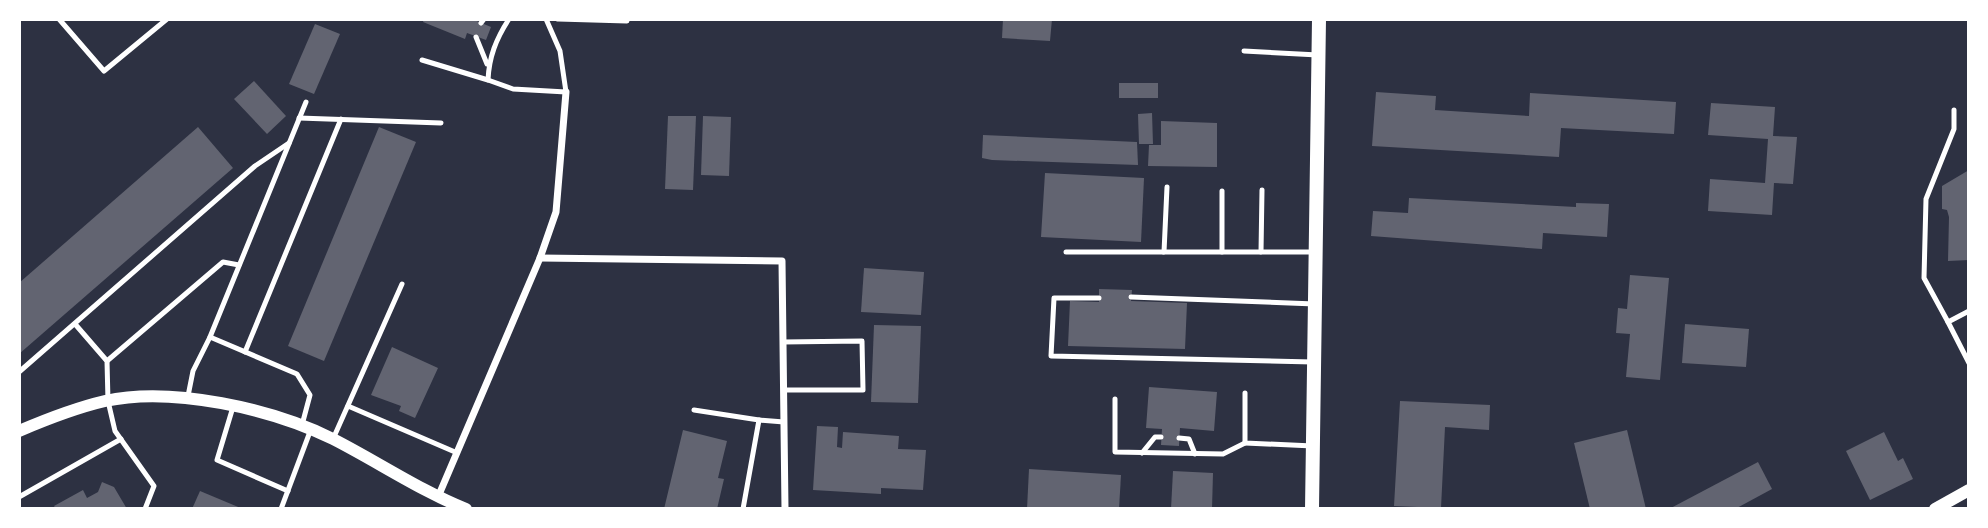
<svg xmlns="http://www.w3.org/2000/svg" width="1988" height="528" viewBox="0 0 1988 528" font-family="Manrope,sans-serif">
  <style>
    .building { fill: #626471 }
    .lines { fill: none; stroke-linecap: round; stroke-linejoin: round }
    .service { stroke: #fff; stroke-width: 5 }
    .minor { stroke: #fff; stroke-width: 7 }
    .tertiary { stroke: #fff; stroke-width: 12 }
    .secondary { stroke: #fff; stroke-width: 14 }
  </style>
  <rect width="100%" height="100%" fill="#2d3142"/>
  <g class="building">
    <polygon points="424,19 472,19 491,27 486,40 467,33 465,39 423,22"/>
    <polygon points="1003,19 1052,19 1050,41 1002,38"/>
    <polygon points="315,24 340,34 314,94 289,84"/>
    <polygon points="254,81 286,116 267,134 234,99"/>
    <rect x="1119" y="83" width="39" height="15"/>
    <polygon points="1376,92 1436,96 1435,110 1529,116 1530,93 1676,102 1674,134 1561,128 1559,157 1372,146"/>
    <polygon points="1711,103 1775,107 1773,136 1797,137 1793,184 1774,183 1772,215 1708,211 1710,179 1765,183 1768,139 1708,135"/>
    <polygon points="1152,113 1153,144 1139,144 1138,114"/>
    <polygon points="668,116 696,116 693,190 665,189"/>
    <polygon points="703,116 731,117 729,176 701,175"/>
    <polygon points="1161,121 1217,123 1217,167 1148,166 1149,145 1161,145"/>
    <polygon points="198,127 233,168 19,354 19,283"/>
    <polygon points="379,127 416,142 324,361 288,346"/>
    <polygon points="983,135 1137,142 1138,165 992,160 982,158"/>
    <polygon points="1969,170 1969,260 1948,261 1949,217 1947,210 1942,209 1942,186"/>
    <polygon points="1045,173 1144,178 1141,242 1041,237"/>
    <polygon points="1409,198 1576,207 1576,203 1609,204 1607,237 1543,233 1542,249 1371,236 1373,211 1408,213"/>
    <polygon points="864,268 924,272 921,315 861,312"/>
    <polygon points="1630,275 1669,278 1660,380 1626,377 1630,334 1616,333 1618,308 1627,309"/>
    <polygon points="1099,289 1132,290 1131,301 1187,303 1185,349 1068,346 1070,301 1099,302"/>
    <polygon points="1685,324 1749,329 1746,367 1682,363"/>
    <polygon points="874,325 921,326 918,403 871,402"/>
    <polygon points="392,347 438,368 415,418 399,411 401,406 371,395"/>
    <polygon points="1149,387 1217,392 1214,431 1180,428 1179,446 1161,445 1162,429 1146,428"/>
    <polygon points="1400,401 1490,405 1489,430 1445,427 1441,508 1394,506"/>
    <polygon points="817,426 838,427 837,447 842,448 843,432 899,436 898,449 926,450 923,490 881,488 881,494 813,490"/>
    <polygon points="683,430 727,441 718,478 724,479 717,509 664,509"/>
    <polygon points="1627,430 1646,509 1590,509 1574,443"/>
    <polygon points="1884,432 1898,461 1903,458 1913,479 1870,500 1846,451"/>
    <polygon points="1758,462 1772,489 1735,509 1669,509"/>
    <polygon points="1029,469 1121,475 1119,509 1027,509"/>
    <polygon points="1173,471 1213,473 1212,509 1171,509"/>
    <polygon points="102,482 114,487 127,509 56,509 54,506 83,490 87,498 98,492"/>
    <polygon points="200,491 243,509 192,509"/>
  </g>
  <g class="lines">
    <g class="service">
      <polyline points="59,19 104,71 167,19"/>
      <path d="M509 19C496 39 489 57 488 80L513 89 566 92 560 51 546 19"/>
      <polyline points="558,19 627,21"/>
      <polyline points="481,23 484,19"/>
      <polyline points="476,37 487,64"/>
      <polyline points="1244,51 1318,55"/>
      <polyline points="422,60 488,80"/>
      <polyline points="299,118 441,123"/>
      <polyline points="1066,252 1315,252"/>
      <polyline points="1164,252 1167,187"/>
      <polyline points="1222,252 1222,191"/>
      <polyline points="1261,252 1262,190"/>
      <polyline points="1131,297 1315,304"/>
      <polyline points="1099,298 1054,298 1051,356 1313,362"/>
      <polyline points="1969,311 1948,322 1969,363"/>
      <polyline points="1948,322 1924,278 1926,199 1954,129 1954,110"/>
      <polyline points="75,324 107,361 108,401 115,431 154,486 145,509"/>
      <polyline points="210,337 297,374 310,395 302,425"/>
      <polyline points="783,342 862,341 863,390 784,390"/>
      <polyline points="245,352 341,119"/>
      <polyline points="107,361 223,262 239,265"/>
      <polyline points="19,372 255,166 289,143"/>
      <polyline points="1245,393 1245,443 1313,446"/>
      <polyline points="188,396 193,371 210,337 306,102"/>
      <polyline points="1115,399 1115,452 1223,454 1245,443"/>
      <polyline points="348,406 455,452"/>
      <polyline points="233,407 217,460 288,491"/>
      <polyline points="694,410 759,420"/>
      <polyline points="1179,438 1189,439 1195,454"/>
      <polyline points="333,439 402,284"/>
      <polyline points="1142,453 1155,437 1161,437"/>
      <polyline points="19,497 121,439"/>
      <polyline points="281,509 311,429"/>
      <polyline points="743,509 759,420 784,422"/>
    </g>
    <g class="minor">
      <polyline points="540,258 782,261 785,509"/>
      <polyline points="438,497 540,258 556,212 566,92"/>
    </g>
    <g class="tertiary">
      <path d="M19 431C47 419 75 408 105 401 172 386 273 409 333 439 378 462 419 490 466 509"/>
      <polyline points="1935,509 1969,490"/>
    </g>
    <polyline class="secondary" points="1312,509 1319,19"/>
  </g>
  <rect width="1988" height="528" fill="none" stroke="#ffffff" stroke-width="42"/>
</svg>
